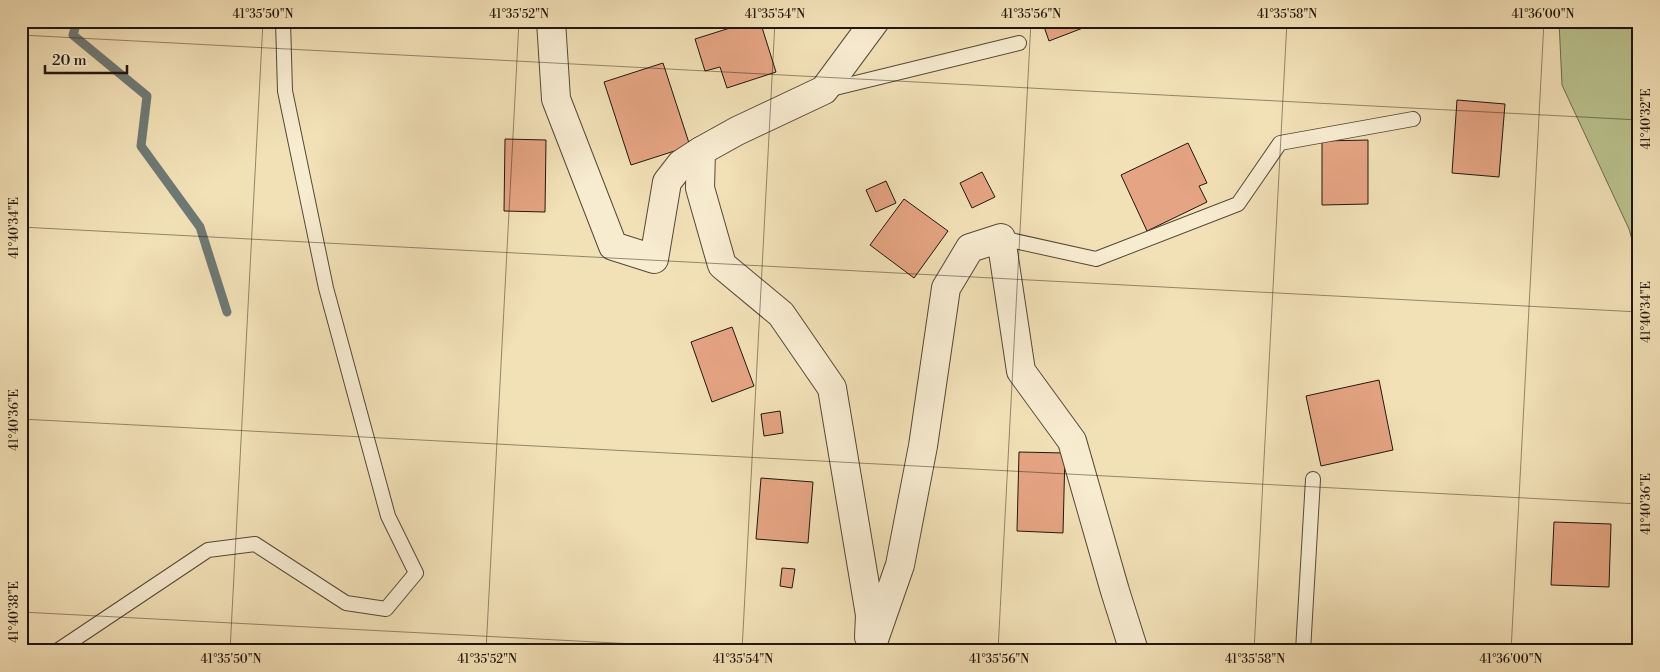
<svg xmlns="http://www.w3.org/2000/svg" width="1660" height="672" viewBox="0 0 1660 672" font-family="'Libre Bodoni',serif">
  <style>
    .green { fill: #bac28e; stroke: #6e6c4e }
    .lines { fill: none; stroke-linecap: round; stroke-linejoin: round }
    .stream { stroke: #6e7975; stroke-width: 9 }
    .building { fill: #e5a483; stroke: #21170e }
    .lane-casing { stroke: #554938; stroke-width: 16 }
    .street-casing { stroke: #554938; stroke-width: 30 }
    .lane { stroke: #f7ebd0; stroke-width: 14 }
    .street { stroke: #f7ebd0; stroke-width: 28 }
    .ticks { fill: none; stroke: #21170e; stroke-width: 1; stroke-opacity: 0.45 }
    .neatline { fill: none; stroke: #21170e; stroke-width: 2 }
    .ticks-label { font-size: 12px; text-anchor: middle; fill: #21170e }
  </style>
  <rect width="100%" height="100%" fill="#f2e0b6"/>
  <filter id="stains"><feTurbulence type="fractalNoise" baseFrequency=".004" numOctaves="4"/><feColorMatrix values="0 0 0 0 .2 0 0 0 0 .09 0 0 0 0 .02 0 0 0 .5 -.17"/></filter>
  <radialGradient id="worn" r=".72"><stop offset=".6" stop-color="#630" stop-opacity="0"/><stop offset="1" stop-color="#630" stop-opacity=".3"/></radialGradient>
  <polygon class="green" points="1559,21 1639,21 1639,264 1629,229 1562,85"/>
  <g class="lines">
    <polyline class="stream" points="77,21 73,35 147,96 141,146 200,227 227,312"/>
  </g>
  <g class="building">
    <polygon points="752,21 760,21 776,72 727,88 720,67 705,71 695,39"/>
    <polygon points="972,21 991,21 991,22 974,28"/>
    <polygon points="1042,21 1101,21 1049,41"/>
    <polygon points="663,63 690,146 631,165 604,82"/>
    <polygon points="1457,100 1505,104 1499,177 1452,173"/>
    <polygon points="505,139 546,140 545,212 504,211"/>
    <polygon points="1368,140 1368,204 1322,205 1322,141"/>
    <polygon points="1188,143 1207,183 1199,186 1207,202 1147,231 1121,175"/>
    <polygon points="982,172 995,197 972,208 960,183"/>
    <polygon points="886,181 896,203 876,212 866,190"/>
    <polygon points="904,199 948,231 914,278 870,245"/>
    <polygon points="732,327 754,386 712,402 691,342"/>
    <polygon points="1379,380 1393,450 1321,466 1306,396"/>
    <polygon points="780,411 783,433 764,436 761,414"/>
    <polygon points="1019,452 1065,453 1063,533 1017,531"/>
    <polygon points="761,478 813,482 808,543 756,539"/>
    <polygon points="1554,522 1611,524 1609,587 1551,585"/>
    <polygon points="782,568 795,569 792,588 780,586"/>
  </g>
  <g class="lines">
    <defs>
      <g id="lane">
        <polyline points="827,90 1019,43"/>
        <polyline points="1001,238 1096,259 1238,204 1280,143 1413,119"/>
        <polyline points="57,651 208,550 255,544 346,603 386,609 416,573 388,516 326,288 285,91 283,21"/>
        <polyline points="1303,651 1313,479"/>
      </g>
      <g id="street">
        <polyline points="551,21 556,99 613,246 654,259 667,182 681,164 701,151"/>
        <polyline points="869,637 870,615 832,388 781,314 722,265 700,188 701,151 737,131 824,90 875,21"/>
        <polyline points="870,651 900,565 923,446 946,288 970,248 1001,238 1021,371 1072,441 1115,591 1134,651"/>
      </g>
    </defs>
    <use href="#lane" class="lane-casing"/>
    <use href="#street" class="street-casing"/>
    <use href="#lane" class="lane"/>
    <use href="#street" class="street"/>
  </g>
  <path class="ticks" d="M21 35 1639 120M21 227 1639 312M21 419 1639 504M21 612 768 651M230 651 263 21M486 651 519 21M742 651 775 21M998 651 1031 21M1254 651 1287 21M1511 651 1544 21"/>
  <rect width="1660" height="672" fill="none" stroke="#f2e0b6" stroke-width="55"/>
  <path d="M45 65v8h82v-8" fill="none" stroke="#21170e" stroke-width="2.5"/>
  <text x="52" y="65" font-size="15" fill="#21170e" stroke="#f7ebd0" stroke-width="4" paint-order="stroke">20 m</text>
  <rect x="28" y="28" width="1604" height="616" class="neatline"/>
  <g class="ticks-label">
    <text x="263" y="18">41°35'50"N</text>
    <text x="519" y="18">41°35'52"N</text>
    <text x="775" y="18">41°35'54"N</text>
    <text x="1031" y="18">41°35'56"N</text>
    <text x="1287" y="18">41°35'58"N</text>
    <text x="1543" y="18">41°36'00"N</text>
    <text transform="translate(1646 119) rotate(-90)" y="4">41°40'32"E</text>
    <text transform="translate(14 228) rotate(-90)" y="4">41°40'34"E</text>
    <text transform="translate(1646 312) rotate(-90)" y="4">41°40'34"E</text>
    <text transform="translate(14 420) rotate(-90)" y="4">41°40'36"E</text>
    <text transform="translate(1646 504) rotate(-90)" y="4">41°40'36"E</text>
    <text transform="translate(14 612) rotate(-90)" y="4">41°40'38"E</text>
    <text x="231" y="663">41°35'50"N</text>
    <text x="487" y="663">41°35'52"N</text>
    <text x="743" y="663">41°35'54"N</text>
    <text x="999" y="663">41°35'56"N</text>
    <text x="1255" y="663">41°35'58"N</text>
    <text x="1511" y="663">41°36'00"N</text>
  </g>
  <rect width="100%" height="100%" filter="url(#stains)"/>
  <rect width="100%" height="100%" fill="url(#worn)"/>
</svg>
